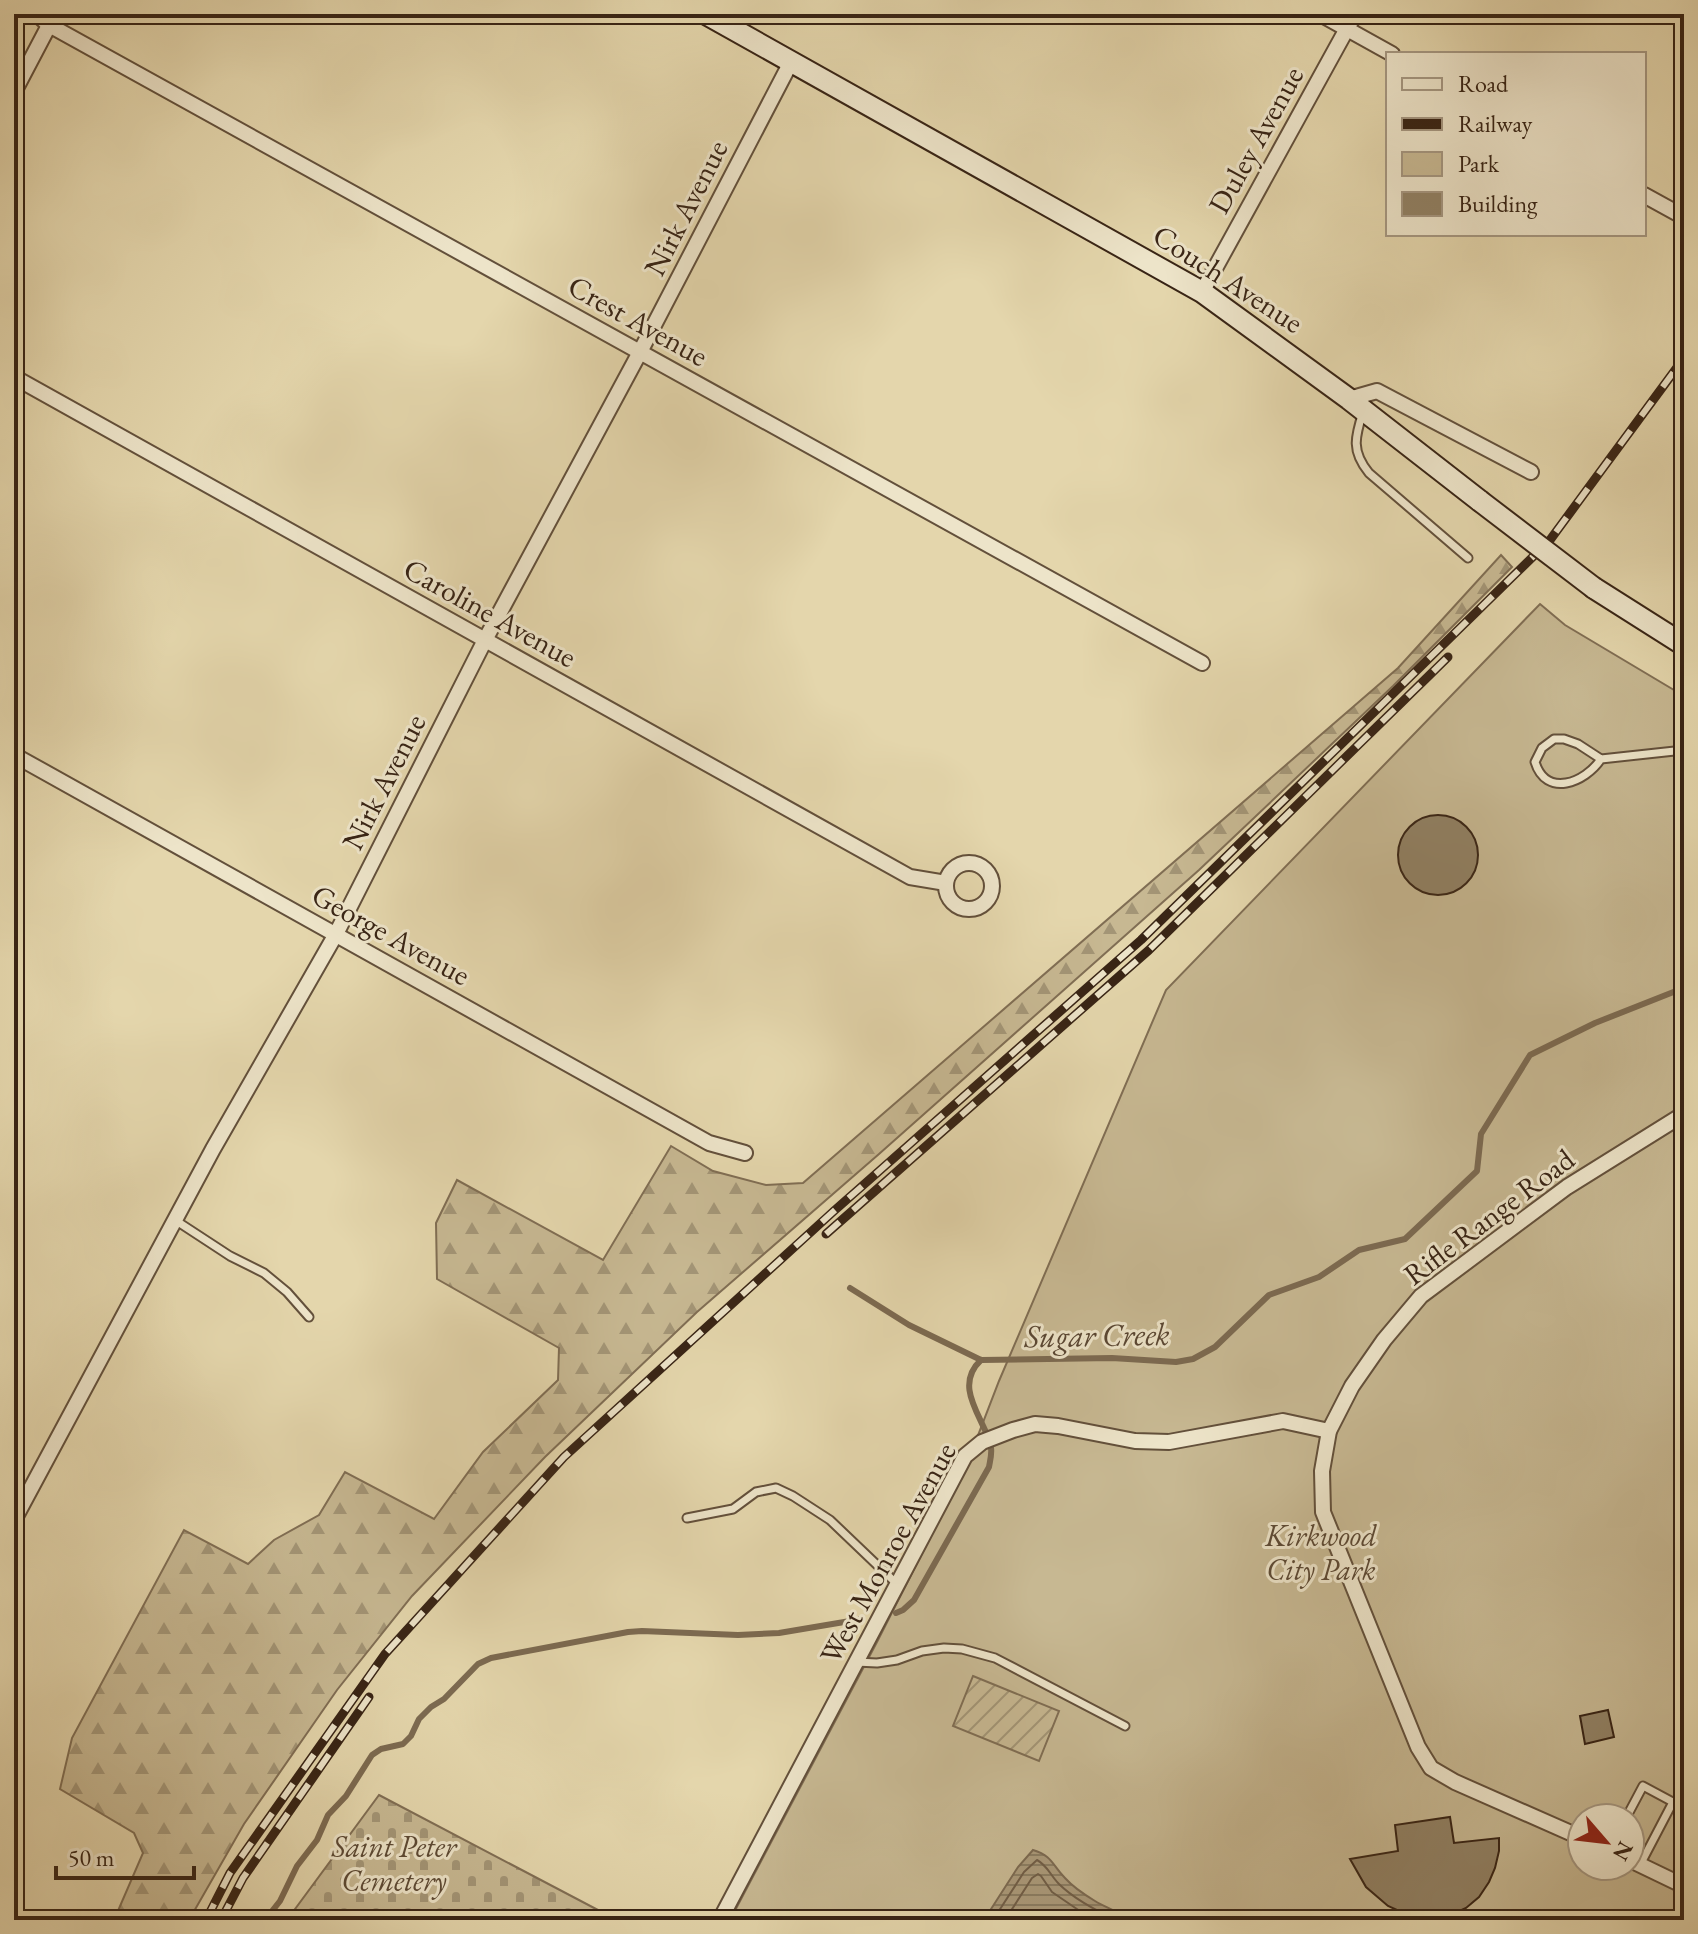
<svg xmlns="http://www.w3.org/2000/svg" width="1698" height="1934" viewBox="0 0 1698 1934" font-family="'EB Garamond',serif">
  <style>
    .forest { fill: url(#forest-firs); stroke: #806e54; stroke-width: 2 }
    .cemetery { fill: url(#cemetery-stones); stroke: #806e54; stroke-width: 2 }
    .park { fill: #c7b892; stroke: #806e54; stroke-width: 2; fill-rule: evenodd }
    .garden { fill: url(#garden-furrows); stroke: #806e54; stroke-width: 2 }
    .water { fill: url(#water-rules); stroke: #7c6a51; stroke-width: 2 }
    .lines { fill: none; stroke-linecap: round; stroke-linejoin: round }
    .shore { stroke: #715e47; stroke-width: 2 }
    .stream { stroke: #7c6a51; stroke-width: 6 }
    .building { fill: #918164; stroke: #382415; stroke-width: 2 }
    .lane-casing { stroke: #63503b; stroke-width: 11 }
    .street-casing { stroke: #63503b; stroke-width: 18 }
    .secondary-casing { stroke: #382415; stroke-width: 24 }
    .lane { stroke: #ede4c9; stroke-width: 7 }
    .street { stroke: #ede4c9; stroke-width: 14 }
    .secondary { stroke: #ede4c9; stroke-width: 20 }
    .rail-casing { stroke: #382415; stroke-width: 9 }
    .rail { stroke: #ede4c9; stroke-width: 6; stroke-dasharray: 18; stroke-linecap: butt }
    .secondary-bridge-casing { stroke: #382415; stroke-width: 24; stroke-linecap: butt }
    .secondary-bridge { stroke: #ede4c9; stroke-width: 20 }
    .labels { text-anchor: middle; stroke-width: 6; stroke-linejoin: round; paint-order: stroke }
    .street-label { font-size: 30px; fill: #382415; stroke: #ede4c9 }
    .park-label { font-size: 30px; font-style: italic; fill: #5c4934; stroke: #ede4c9 }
    .water-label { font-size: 32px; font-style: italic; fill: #5a4733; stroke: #ede4c9 }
  </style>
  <defs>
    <pattern id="forest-firs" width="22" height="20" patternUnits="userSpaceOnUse" patternTransform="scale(2)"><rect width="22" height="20" fill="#c7b892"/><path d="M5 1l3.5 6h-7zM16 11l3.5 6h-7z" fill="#a39576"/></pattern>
    <pattern id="cemetery-stones" width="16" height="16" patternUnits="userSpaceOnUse" patternTransform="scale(2)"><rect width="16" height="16" fill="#c7b892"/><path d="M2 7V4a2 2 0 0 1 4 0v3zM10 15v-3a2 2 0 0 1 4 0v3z" fill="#a39576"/></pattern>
    <pattern id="garden-furrows" width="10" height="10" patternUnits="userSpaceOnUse" patternTransform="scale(2)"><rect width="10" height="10" fill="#c7b892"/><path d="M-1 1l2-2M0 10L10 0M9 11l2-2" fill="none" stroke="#a39576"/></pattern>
    <pattern id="water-rules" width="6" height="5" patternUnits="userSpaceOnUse" patternTransform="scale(2)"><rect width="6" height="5" fill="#aa9979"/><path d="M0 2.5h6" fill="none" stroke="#8b7d62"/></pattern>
  </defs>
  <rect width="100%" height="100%" fill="#e4d6ac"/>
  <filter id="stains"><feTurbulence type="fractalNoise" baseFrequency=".0025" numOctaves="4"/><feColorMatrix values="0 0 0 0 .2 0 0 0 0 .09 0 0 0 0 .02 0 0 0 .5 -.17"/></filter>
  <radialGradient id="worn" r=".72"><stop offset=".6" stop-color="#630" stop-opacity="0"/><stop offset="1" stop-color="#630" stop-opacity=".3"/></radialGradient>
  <polygon class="forest" points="1501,555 1512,567 1393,686 1199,870 879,1154 697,1312 545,1457 412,1596 337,1690 244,1824 189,1920 114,1920 143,1853 134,1833 60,1789 72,1738 184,1530 248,1564 274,1540 319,1515 345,1472 434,1519 483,1452 558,1380 559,1348 437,1279 436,1223 457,1180 603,1260 671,1146 713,1171 766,1185 803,1183 1398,668"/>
  <polygon class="cemetery" points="379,1795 617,1920 287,1920"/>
  <path class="park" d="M1540 604 1565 625 1684 696V1920H730L877 1642 965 1469 999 1381 1166 990ZM1582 1818H1630V1866H1582Z"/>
  <polygon class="garden" points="973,1676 1059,1711 1039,1761 953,1726"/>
  <path class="water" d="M1033 1850C1053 1856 1052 1865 1065 1878 1073 1887 1085 1895 1095 1901 1106 1908 1119 1911 1128 1920H984L1018 1867Z"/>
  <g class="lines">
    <g class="shore">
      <path d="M993 1920 1024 1872 1037 1860C1048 1866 1050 1875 1059 1884 1074 1899 1096 1910 1115 1920"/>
      <polyline points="1005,1920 1032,1878 1038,1874 1041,1876 1052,1892 1093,1920"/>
    </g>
    <g class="stream">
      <polyline points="850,1288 909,1325 981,1360 1112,1358 1176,1362 1193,1359 1215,1347 1269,1295 1319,1277 1359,1250 1405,1239 1477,1171 1481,1134 1530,1055 1595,1023 1676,991 1684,986"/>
      <path d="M896 1613 903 1610 914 1600 989 1467C990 1461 992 1454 991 1448 987 1421 951 1388 981 1360"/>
      <polyline points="265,1920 280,1901 297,1866 317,1840 328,1815 346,1796 372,1755 381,1749 403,1744 411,1736 419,1719 431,1707 444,1699 478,1664 491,1658 628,1632 642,1631 738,1635 779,1633 862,1619"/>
    </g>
  </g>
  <g class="building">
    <circle cx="1438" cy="855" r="40"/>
    <polygon points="1608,1710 1614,1737 1585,1744 1580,1716"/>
    <polygon points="1450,1817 1454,1843 1499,1838 1499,1851 1495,1868 1489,1882 1479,1897 1466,1908 1444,1918 1432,1920 1417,1919 1388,1906 1366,1887 1350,1859 1398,1851 1395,1825"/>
  </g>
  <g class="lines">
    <defs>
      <g id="lane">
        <path d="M1363 412C1355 437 1351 451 1369 473L1468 558"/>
        <path d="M1601 759C1585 783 1546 798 1535 762L1542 748 1554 739H1564L1578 744 1601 759 1684 750"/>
        <polyline points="175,1220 230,1256 264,1273 287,1292 309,1317"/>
        <polyline points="687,1518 733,1509 756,1492 776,1488 793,1496 830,1520 897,1584"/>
        <polyline points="856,1662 877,1663 897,1660 922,1651 944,1648 962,1649 995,1658 1125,1726"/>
        <polyline points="1626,1818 1643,1786 1684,1808"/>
        <polyline points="1640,1865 1673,1802"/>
      </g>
      <g id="street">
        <polyline points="37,14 49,25 1202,663"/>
        <polyline points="1320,14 1392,54"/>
        <polyline points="14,92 55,14"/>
        <polyline points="1644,195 1684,217"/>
        <polyline points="1202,292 1355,14"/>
        <polyline points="14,377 910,877 946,883"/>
        <polyline points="1349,399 1377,391 1531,472"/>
        <polyline points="14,755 709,1143 745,1153"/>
        <circle cx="969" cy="886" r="23"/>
        <polyline points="14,1520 213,1149 336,934 485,640 640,352 791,62"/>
        <polyline points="1582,1838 1455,1782 1431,1768 1418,1747 1323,1512 1322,1471 1329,1431 1352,1386 1384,1340 1421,1296 1567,1187 1684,1114"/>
        <polyline points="1630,1860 1684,1886"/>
        <polyline points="720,1920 965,1456 982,1442 1013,1430 1035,1424 1058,1426 1135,1441 1169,1442 1283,1421 1329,1431"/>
      </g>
      <g id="secondary">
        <polyline points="706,14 1202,292 1349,399 1480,501"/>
        <polyline points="1594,588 1684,645"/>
      </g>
    </defs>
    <use href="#lane" class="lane-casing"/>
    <use href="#street" class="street-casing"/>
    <use href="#secondary" class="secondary-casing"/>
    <use href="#lane" class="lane"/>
    <use href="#street" class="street"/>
    <use href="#secondary" class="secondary"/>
    <defs>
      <g id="rail">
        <polyline points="826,1234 1149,950 1448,657"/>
        <polyline points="206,1920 230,1873 385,1654 564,1457 835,1210 1141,940 1550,540 1684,358"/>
        <polyline points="221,1920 243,1878 369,1697"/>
      </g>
    </defs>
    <use href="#rail" class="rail-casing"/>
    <use href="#rail" class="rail"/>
    <defs>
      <polyline id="secondary-bridge" points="1480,501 1594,588"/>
    </defs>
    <use href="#secondary-bridge" class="secondary-bridge-casing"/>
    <use href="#secondary-bridge" class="secondary-bridge"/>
  </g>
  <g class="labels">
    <g class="street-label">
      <text transform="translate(1256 140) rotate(-61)" y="10">Duley Avenue</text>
      <text transform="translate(686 208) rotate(-63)" y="10">Nirk Avenue</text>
      <text transform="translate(1228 279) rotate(33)" y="10">Couch Avenue</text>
      <text transform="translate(638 321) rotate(29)" y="10">Crest Avenue</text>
      <text transform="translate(490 613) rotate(29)" y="10">Caroline Avenue</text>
      <text transform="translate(384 782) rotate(-63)" y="10">Nirk Avenue</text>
      <text transform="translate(391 935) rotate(29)" y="10">George Avenue</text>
      <text transform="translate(1489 1217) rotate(-37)" y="10">Rifle Range Road</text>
      <text transform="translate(888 1553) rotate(-61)" y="10">West Monroe Avenue</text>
    </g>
    <g class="park-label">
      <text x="1321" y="1546">Kirkwood<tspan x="1321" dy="34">City Park</tspan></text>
      <text x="394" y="1857">Saint Peter<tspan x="394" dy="34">Cemetery</tspan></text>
    </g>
    <g class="water-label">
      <text transform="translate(1097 1335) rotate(-1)" y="11">Sugar Creek</text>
    </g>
  </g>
  <rect width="1698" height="1934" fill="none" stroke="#e4d6ac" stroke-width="48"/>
  <rect x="16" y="16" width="1666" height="1902" fill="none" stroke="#382415" stroke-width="4"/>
  <rect x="24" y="24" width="1650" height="1886" fill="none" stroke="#382415" stroke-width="2"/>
  <rect x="1386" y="52" width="260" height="184" fill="#ede4c9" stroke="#a59781" stroke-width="2"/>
  <rect x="1402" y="78" width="40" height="12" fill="#ede4c9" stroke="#a59781" stroke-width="2"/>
  <text x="1458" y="92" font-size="24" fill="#382415">Road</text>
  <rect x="1402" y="118" width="40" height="12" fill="#382415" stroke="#a59781" stroke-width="2"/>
  <text x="1458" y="132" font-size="24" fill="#382415">Railway</text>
  <rect x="1402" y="152" width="40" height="24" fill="#c7b892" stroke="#a59781" stroke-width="2"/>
  <text x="1458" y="172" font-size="24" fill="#382415">Park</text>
  <rect x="1402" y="192" width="40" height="24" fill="#918164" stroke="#a59781" stroke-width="2"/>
  <text x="1458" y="212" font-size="24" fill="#382415">Building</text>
  <g transform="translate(1606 1842) rotate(118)"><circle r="38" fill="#ede4c9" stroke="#a59781" stroke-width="2"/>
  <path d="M0-6L14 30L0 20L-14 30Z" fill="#8f2418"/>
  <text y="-12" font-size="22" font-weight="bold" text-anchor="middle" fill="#382415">N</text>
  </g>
  <path d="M56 1866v12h138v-12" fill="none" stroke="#382415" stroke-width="4"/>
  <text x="68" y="1866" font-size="24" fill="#382415" stroke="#ede4c9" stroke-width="6" paint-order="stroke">50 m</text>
  <rect width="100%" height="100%" filter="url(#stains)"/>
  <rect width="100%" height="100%" fill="url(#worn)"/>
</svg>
